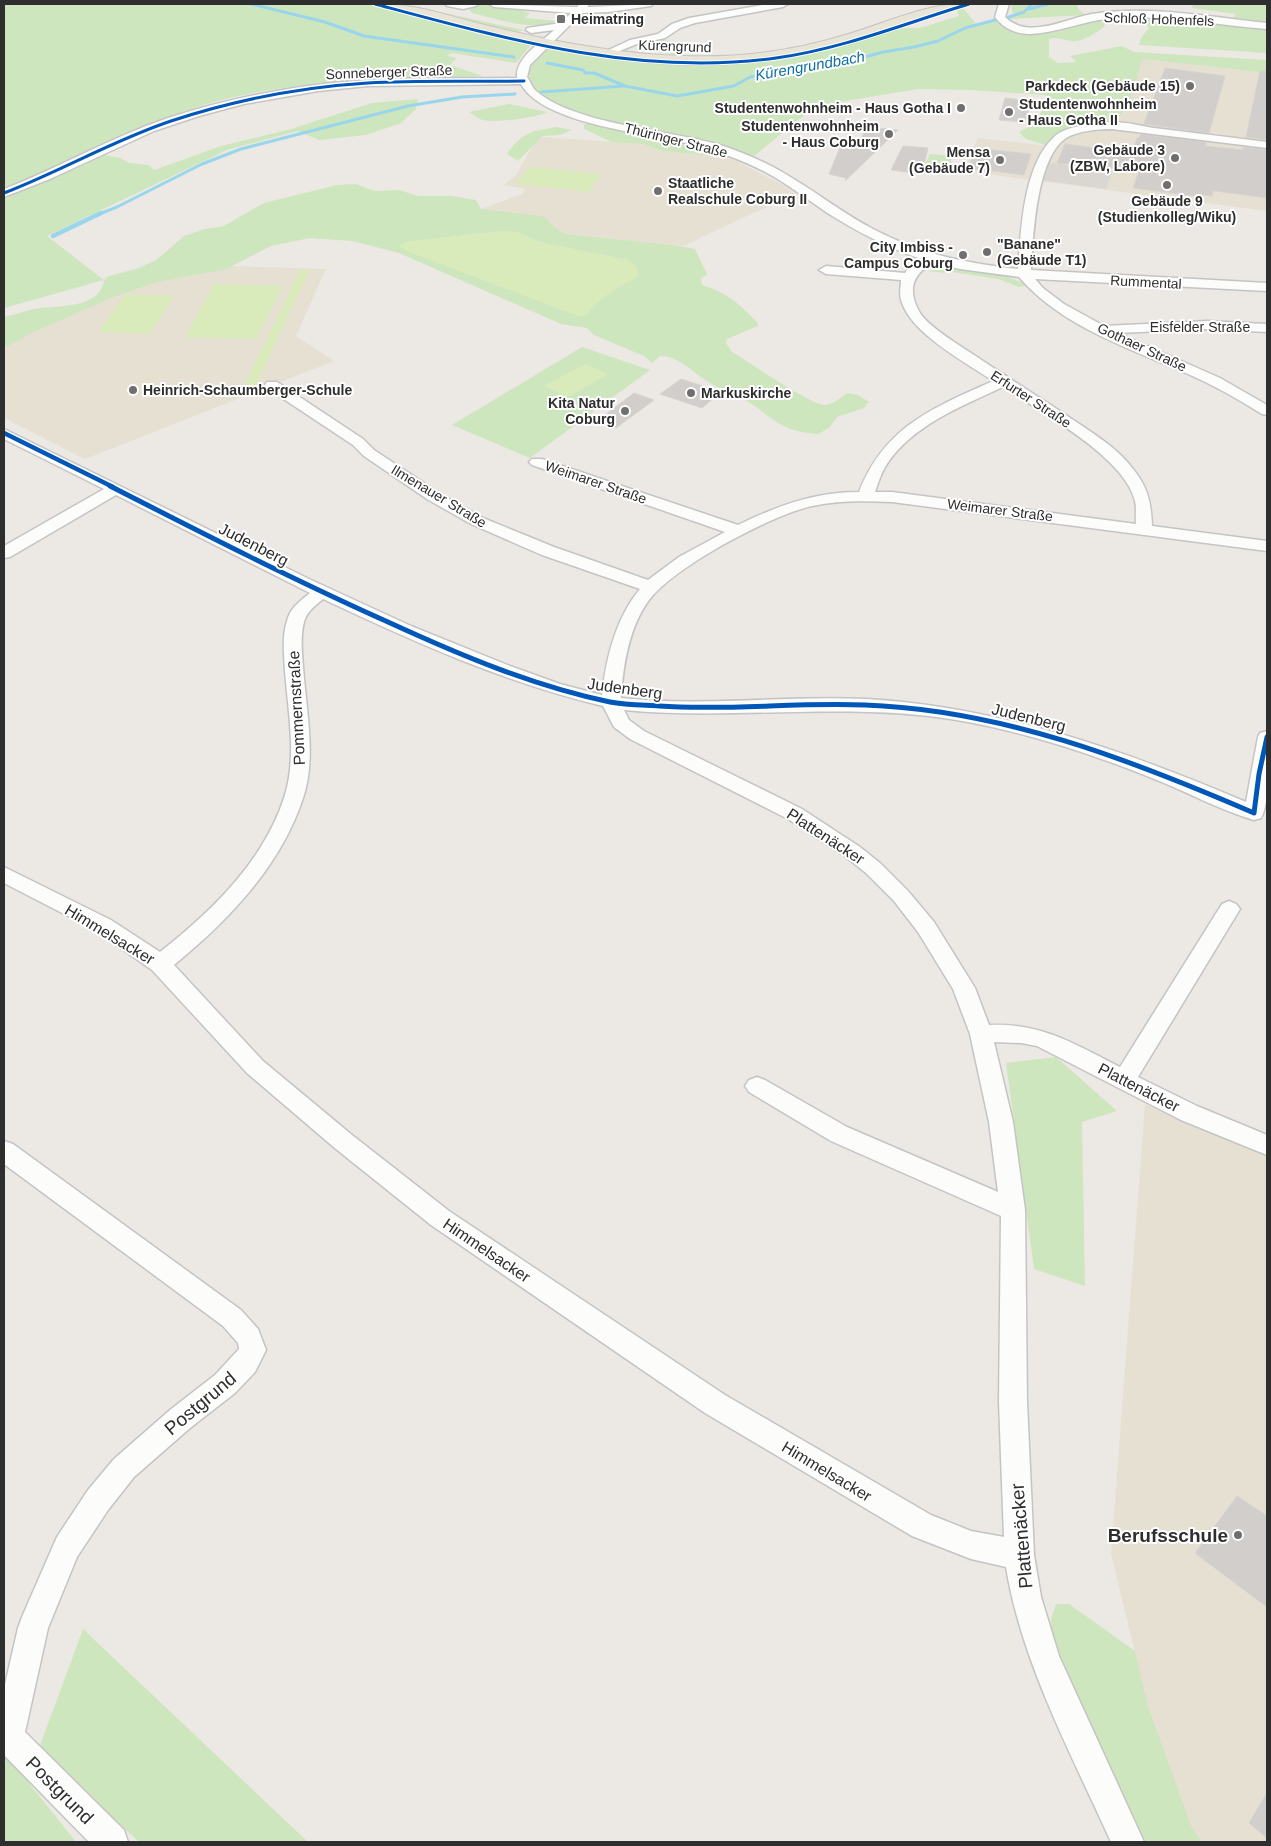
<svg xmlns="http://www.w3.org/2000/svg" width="1271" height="1846" viewBox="0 0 1271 1846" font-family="Helvetica,sans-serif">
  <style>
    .education { fill: #e6e0d3 }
    .green { fill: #cee6be; fill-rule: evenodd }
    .pitch { fill: #d9eabb }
    .plaza { fill: #dad6d2 }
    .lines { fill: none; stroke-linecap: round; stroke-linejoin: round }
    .stream-far1 { stroke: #99d6ec; stroke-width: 3 }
    .stream { stroke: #99d6ec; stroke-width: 4.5 }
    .building { fill: #d1cecb; stroke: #d7d4d0 }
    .minor-casing { stroke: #c5c4c5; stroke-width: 3 }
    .major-casing { stroke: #c6c5c4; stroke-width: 2 }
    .minor { fill: #fcfcfb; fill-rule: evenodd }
    .major { fill: #e8e4d6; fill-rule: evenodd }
    .cycleway-far2-casing { stroke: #fff; stroke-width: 5 }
    .cycleway-far1-casing { stroke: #fff; stroke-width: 6 }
    .cycleway-casing { stroke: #fff; stroke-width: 8 }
    .cycleway-far2 { stroke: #0057b8; stroke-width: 3 }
    .cycleway-far1 { stroke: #0057b8; stroke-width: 4.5 }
    .cycleway { stroke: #0057b8; stroke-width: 5 }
    .poi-dot { fill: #706f6e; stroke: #fff; stroke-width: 2 }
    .labels { text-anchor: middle; stroke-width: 4; stroke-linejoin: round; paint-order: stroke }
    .far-poi-label { font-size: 14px; font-weight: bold; fill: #2e2e2e; stroke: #fff; text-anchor: end }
    .far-street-label { font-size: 14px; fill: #2e2e2e; stroke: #fff }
    .far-water-label { font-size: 15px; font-style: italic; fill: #0d6fa3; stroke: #fff }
    .street-label { font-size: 16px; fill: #2e2e2e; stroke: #fff }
    .near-street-label { font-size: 19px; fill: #2e2e2e; stroke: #fff }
    .near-poi-label { font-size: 19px; font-weight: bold; fill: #2e2e2e; stroke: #fff; text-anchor: end }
  </style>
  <rect width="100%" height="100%" fill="#ece8e4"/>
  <g class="education">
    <polygon points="1142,59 1267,73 1267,211 963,171 978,138 1048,146 1054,137 1062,132 1088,127 1122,113 1131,96"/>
    <polygon points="544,137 641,144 663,151 730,158 781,184 797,195 753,213 683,246 567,234 553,228 546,219 481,209 522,194 525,189 504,185 516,175 535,142"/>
    <polygon points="199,265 326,269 296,336 334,361 85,459 4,418 4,345 108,299"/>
    <polygon points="1145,1104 1267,1157 1267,1842 1202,1842 1192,1829 1148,1706 1111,1554"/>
  </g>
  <g class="green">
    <path d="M4 4H366L526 43 530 46 516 63 451 53 447 56 457 58 450 65 483 76C388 81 288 78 197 107 173 115 148 123 125 134 85 151 46 174 4 187Z"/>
    <polygon points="396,4 403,4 523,30 515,34"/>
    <path d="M481 4 525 8 523 11 530 13 525 18 557 21C531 32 499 19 472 13L469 9 472 6Z"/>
    <path d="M1011 4H1077L1079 10 1086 15 1012 19 1009 21 1020 33C1046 36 1084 12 1104 23L1105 26C1098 32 1083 42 1073 41 1064 41 1058 36 1049 39V57L1058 63 1076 62 1070 56 1122 46 1134 52 1267 60V73L1142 59C1137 76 1134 96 1124 111 1111 128 1068 124 1055 136 1052 139 1050 143 1048 146L1026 139 1019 132 1035 124 1042 110 1053 102 1052 98 1045 95 972 90 918 89 815 106 754 156C742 157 727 147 715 143 708 141 700 139 693 138 667 132 509 111 531 66 535 57 540 51 550 48L732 64 764 61 800 55 894 28H920L959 16 956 9 963 8 977 25 1013 15Z"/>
    <polygon points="1193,4 1267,4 1267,53 1139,45 1141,38 1149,28 1140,14 1232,21 1236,14 1192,8"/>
    <polygon points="658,39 691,45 677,55 637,49"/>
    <path d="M418 99 416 109 401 123 366 135 319 140 298 131 227 150 47 236 104 280 109 276 136 269 155 261 184 236 205 229 224 226 264 203 337 185 356 184 374 191 400 190 417 196H452L476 200 481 209 542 216C554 223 551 229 567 234L673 245 695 249 707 274 701 279 702 285C729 294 737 302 757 322L758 326 727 339 726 343 732 352C748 361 812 407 827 405 834 404 841 397 847 393L858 395 869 402 864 408 837 417 829 428 818 434C777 431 773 416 742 398 730 391 715 388 704 379 690 370 678 356 660 356L652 363 644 356 594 335 587 328 561 324 399 253 352 241 310 238 271 246 224 270 157 282 111 298 30 334 4 348V317C14 315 24 311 34 309 56 305 100 310 104 280L4 308V199L84 165 104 155 120 158 129 163 149 165 154 170 221 146 291 129 372 103ZM503 231 521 233 538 242 628 260 614 289 595 303 405 242Z"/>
    <path d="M509 104 548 112C532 118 501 123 483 120 479 119 473 115 469 112Z"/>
    <polygon points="587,123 678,141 730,158 663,151 642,144 612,142 584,129 584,125"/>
    <path d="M557 127 572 130 560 135 543 136 518 161 507 154C522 132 532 131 557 127Z"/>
    <polygon points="930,154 953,156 949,167 925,164"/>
    <path d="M937 269C966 269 1001 272 1028 285L1019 287 998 279 946 271 945 273 927 271Z"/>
    <polygon points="582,347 650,370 530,458 452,425"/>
    <polygon points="1056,1057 1117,1111 1082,1122 1085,1286 1034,1269 1006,1063"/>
    <polygon points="1056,1604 1069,1604 1135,1651 1148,1706 1192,1828 1202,1842 1137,1842 1053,1661 1051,1619"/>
    <polygon points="83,1629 308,1842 139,1842 39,1748"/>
    <polygon points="4,1752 76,1842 4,1842"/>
  </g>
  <g class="pitch">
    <polygon points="529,167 601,174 589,192 516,184"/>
    <path d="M503 231 521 233 538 242 628 260C635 265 640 268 638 277 618 287 600 296 587 315L578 316 409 252 398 246 405 242Z"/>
    <polygon points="300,270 309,271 254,389 243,388"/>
    <polygon points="214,284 283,286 256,339 185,337"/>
    <polygon points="125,294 174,296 150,334 99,332"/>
    <polygon points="585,364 608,374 568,397 544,386"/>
  </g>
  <polygon class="plaza" points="1049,163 1104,169 1112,172 1106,189 1041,180"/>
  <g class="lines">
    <g class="stream-far1">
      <polyline points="251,4 325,22 364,36 514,57"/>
      <polyline points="1029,9 1048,4"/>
      <polyline points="1006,18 1024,12 1032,4"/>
      <polyline points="547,63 583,70 585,73 594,73 625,86 677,96 734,86 750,77 854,60 883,52 914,47 938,41 965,28 995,20"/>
      <polyline points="541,92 624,86"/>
      <polyline points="97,215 117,207 202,164 241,149 408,106 462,97 515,94"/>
    </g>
    <polyline class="stream" points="53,236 101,213"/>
  </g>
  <g class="building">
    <polygon points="1165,68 1225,76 1209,133 1144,124"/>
    <polygon points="1260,71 1267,71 1267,140 1246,137"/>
    <polygon points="1005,98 1031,101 1025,122 999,120"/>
    <polygon points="866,127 898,130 845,181 846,178 829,174 842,143 859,144"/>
    <polygon points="1141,134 1206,142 1205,146 1243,150 1243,147 1267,150 1267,198 1216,191 1213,191 1212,196 1203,195 1202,197 1133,188 1139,171 1057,163 1065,144 1132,153 1137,138 1139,138"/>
    <polygon points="903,146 928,148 922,174 891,170"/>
    <polygon points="976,148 1031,154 1024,175 968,168"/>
    <polygon points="681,379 721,392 702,408 660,394"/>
    <polygon points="634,393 654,400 616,428 597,421"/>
    <polygon points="1237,1496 1267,1516 1267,1607 1195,1553"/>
    <polygon points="1267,1793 1267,1838 1249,1823"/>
  </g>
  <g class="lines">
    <defs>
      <g id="minor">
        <polygon points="445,4 478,4 476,6 463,9 447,6"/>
        <path d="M489 4 577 7 580 4H590L587 7H590L653 4 651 6 609 12 582 13 530 65 527 77C530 81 532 87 535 90 572 124 670 130 720 145 745 153 770 164 792 178 819 194 844 214 873 229 921 254 964 263 1018 269 1021 229 1023 165 1055 136 1066 126 1099 122 1113 122 1127 122 1141 126 1154 128 1192 133 1230 137 1267 142V148L1112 129C1097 129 1078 131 1066 138 1036 158 1033 237 1031 270L1267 283V291L1035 279 1043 288 1064 304 1104 326 1207 321 1267 324V332L1207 329 1118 333 1220 378 1267 405V415L1262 414C1238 399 1213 385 1188 374 1129 348 1062 327 1019 277L960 269 933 263C912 274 907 291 920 313 928 326 957 344 971 353 1001 373 1032 393 1063 413 1083 427 1114 445 1129 464 1147 485 1151 499 1152 526L1267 541V551L892 502C865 501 839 500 812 506 771 515 674 567 649 600 629 627 623 665 621 698 703 707 785 695 867 699 1000 707 1124 750 1246 802L1258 737 1260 733 1267 731C1267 752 1271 801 1261 818L1254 820C1219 810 1186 791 1152 778 1092 754 1031 734 968 722 854 700 738 721 624 710L629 720 644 731 802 809 860 847 880 863 908 891 934 922 975 988 989 1025C1043 1023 1074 1044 1120 1067L1222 904 1229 901 1236 904 1240 909 1138 1077 1197 1106 1267 1135V1155L1181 1120 1037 1046 1021 1043 994 1042 1013 1122 1025 1210 1027 1402 1034 1555 1041 1597 1059 1656 1144 1842H1111C1071 1753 1022 1664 1006 1567L971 1559 912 1536 705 1413 431 1225 336 1149 247 1073 152 970 95 930 4 883V867L111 920 160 952C212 911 265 860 285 795 297 755 288 711 285 671 284 655 282 636 287 621 290 608 300 601 310 593L116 495 10 557 4 558V546L104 489 4 439V429L309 579 411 626 510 666 560 684 602 695C606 657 616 618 640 589L542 555 471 524 427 499 364 456 353 445 267 388 265 385 267 382H277L363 439 374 450 439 493 483 518 554 547 648 580 679 557 725 532 532 465 529 462 532 459H542L738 525C777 506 814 492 859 492 885 426 933 408 993 381 964 361 911 334 901 300 899 294 901 286 901 280L826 274 819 270 826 266 905 273 912 263 921 259C888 248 858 232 829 214 811 202 794 189 776 178 751 163 723 153 695 145 653 134 543 125 521 84L368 86 318 91 244 104 199 116 154 131 50 179 4 197V189C59 168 111 137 168 118 233 97 301 84 369 80 418 77 468 79 517 78 515 57 541 43 554 30L531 33 526 30 527 28 561 23 571 13 494 7ZM1003 387C1039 411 1125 457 1135 501 1137 508 1135 517 1136 524L892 492H875C878 483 881 474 885 467 910 426 962 406 1003 387ZM323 599C414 642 506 683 603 706L614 727 630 739 788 819 846 857 866 873 894 901 918 932 953 989 970 1034 989 1122 998 1192 847 1127 765 1080 757 1077 749 1080 745 1086 749 1092 831 1141 1001 1216 999 1402 1004 1537 971 1531 931 1515 725 1395 449 1211 352 1135 263 1061 174 965C229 920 282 865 304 795 316 757 306 708 303 667 302 653 300 636 304 622 307 611 315 606 323 599Z"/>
        <polygon points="768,4 788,4 783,7 695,23 680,28 665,38 637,44 607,56 602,53 630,40 658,34 672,24 689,18"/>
        <path d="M999 4H1009L1005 17C1029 40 1064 19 1092 14 1149 5 1210 17 1267 23V29C1216 25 1166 15 1114 18 1085 20 1058 33 1031 34 1016 34 1004 29 995 17Z"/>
        <polygon points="4,1141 13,1144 241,1310 258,1329 266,1350 255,1372 235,1393 190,1428 134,1477 108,1510 77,1557 48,1628 25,1732 124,1830 128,1842 89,1842 4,1755 4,1689 18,1628 22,1617 57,1537 88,1490 114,1459 170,1410 215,1375 239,1349 238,1343 223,1326 4,1164"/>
      </g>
      <path id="major" d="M382 4C417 4 451 17 485 25 550 41 617 54 684 56 738 58 793 51 845 35 880 25 930 2 965 4L963 7C904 24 846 47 785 58 650 81 514 41 384 7Z"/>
    </defs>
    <use href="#minor" class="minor-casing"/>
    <use href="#major" class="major-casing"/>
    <use href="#minor" class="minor"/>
    <use href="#major" class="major"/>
    <defs>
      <g id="cycleway-far2">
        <path d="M375 4C506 39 640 77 776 58 842 49 906 23 969 4"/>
        <path d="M4 193C61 171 114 140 171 121 235 100 302 87 368 83 420 80 472 82 524 81"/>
      </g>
      <polyline id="cycleway-far1" points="4,433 113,487"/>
      <path id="cycleway" d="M110 486C202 533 294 580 388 622 460 655 533 686 610 702 626 705 643 705 659 706 727 711 796 702 865 705 1002 710 1129 759 1254 813L1259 774 1267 737"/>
    </defs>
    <use href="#cycleway-far2" class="cycleway-far2-casing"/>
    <use href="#cycleway-far1" class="cycleway-far1-casing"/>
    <use href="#cycleway" class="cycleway-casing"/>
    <use href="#cycleway-far2" class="cycleway-far2"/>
    <use href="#cycleway-far1" class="cycleway-far1"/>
    <use href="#cycleway" class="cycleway"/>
  </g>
  <g class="poi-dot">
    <rect x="556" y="14" width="10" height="10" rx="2.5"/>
    <circle cx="1190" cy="86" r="5"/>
    <circle cx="961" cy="108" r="5"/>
    <circle cx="1009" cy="112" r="5"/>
    <circle cx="889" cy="134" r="5"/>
    <circle cx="1175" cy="158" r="5"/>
    <circle cx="1000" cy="160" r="5"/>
    <circle cx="1167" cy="185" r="5"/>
    <circle cx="658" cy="191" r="5"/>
    <circle cx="987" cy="252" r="5"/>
    <circle cx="963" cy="255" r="5"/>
    <circle cx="133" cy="390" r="5"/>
    <circle cx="691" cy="393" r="5"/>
    <circle cx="625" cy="411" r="5"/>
    <circle cx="1238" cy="1535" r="5"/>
  </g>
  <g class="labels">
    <g class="far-poi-label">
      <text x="571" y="24" text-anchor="start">Heimatring</text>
      <text x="1180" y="91">Parkdeck (Gebäude 15)</text>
      <text x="1019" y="109" text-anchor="start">Studentenwohnheim<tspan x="1019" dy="16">- Haus Gotha II</tspan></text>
      <text x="951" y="113">Studentenwohnheim - Haus Gotha I</text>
      <text x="879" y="131">Studentenwohnheim<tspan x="879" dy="16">- Haus Coburg</tspan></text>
      <text x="1165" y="155">Gebäude 3<tspan x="1165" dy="16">(ZBW, Labore)</tspan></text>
      <text x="990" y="157">Mensa<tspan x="990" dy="16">(Gebäude 7)</tspan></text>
      <text x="668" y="188" text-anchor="start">Staatliche<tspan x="668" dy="16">Realschule Coburg II</tspan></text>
      <text x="1167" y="206" text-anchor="middle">Gebäude 9<tspan x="1167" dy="16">(Studienkolleg/Wiku)</tspan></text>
      <text x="997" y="249" text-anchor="start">"Banane"<tspan x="997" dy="16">(Gebäude T1)</tspan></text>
      <text x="953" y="252">City Imbiss -<tspan x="953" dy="16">Campus Coburg</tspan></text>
      <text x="143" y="395" text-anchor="start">Heinrich-Schaumberger-Schule</text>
      <text x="701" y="398" text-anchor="start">Markuskirche</text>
      <text x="615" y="408">Kita Natur<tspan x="615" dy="16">Coburg</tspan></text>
    </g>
    <g class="far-street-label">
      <text transform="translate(1159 19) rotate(2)" y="5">Schloß Hohenfels</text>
      <text transform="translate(675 46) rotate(2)" y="5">Kürengrund</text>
      <text transform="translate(389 72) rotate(-2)" y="5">Sonneberger Straße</text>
      <text transform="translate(676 140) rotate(14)" y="5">Thüringer Straße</text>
      <text transform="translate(1146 282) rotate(3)" y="5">Rummental</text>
      <text x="1200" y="332">Eisfelder Straße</text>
      <text transform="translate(1142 347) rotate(25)" y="5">Gothaer Straße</text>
      <text transform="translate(1031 399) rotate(33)" y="5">Erfurter Straße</text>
      <text transform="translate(596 482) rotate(19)" y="5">Weimarer Straße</text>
      <text transform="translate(439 496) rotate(31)" y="5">Ilmenauer Straße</text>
      <text transform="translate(1000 510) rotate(7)" y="5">Weimarer Straße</text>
    </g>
    <g class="far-water-label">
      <text transform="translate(810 66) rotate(-10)" y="5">Kürengrundbach</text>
    </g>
    <g class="street-label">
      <text transform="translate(254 544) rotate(27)" y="6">Judenberg</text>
      <text transform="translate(625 688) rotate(8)" y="6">Judenberg</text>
      <text transform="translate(296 708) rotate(-93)" y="6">Pommernstraße</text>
      <text transform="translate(1029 717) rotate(14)" y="6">Judenberg</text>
      <text transform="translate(826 836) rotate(33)" y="6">Plattenäcker</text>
      <text transform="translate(110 934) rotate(31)" y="6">Himmelsacker</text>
      <text transform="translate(1139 1087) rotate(27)" y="6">Plattenäcker</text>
      <text transform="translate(487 1250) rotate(34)" y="6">Himmelsacker</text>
      <text transform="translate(827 1471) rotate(31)" y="6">Himmelsacker</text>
    </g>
    <g class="near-street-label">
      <text transform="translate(200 1403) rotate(-40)" y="7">Postgrund</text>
      <text transform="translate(1021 1536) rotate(-95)" y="7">Plattenäcker</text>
      <text transform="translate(60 1790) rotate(45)" y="7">Postgrund</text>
    </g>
    <g class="near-poi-label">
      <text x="1228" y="1542">Berufsschule</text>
    </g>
  </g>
  <rect width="1271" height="1846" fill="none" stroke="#2e2e2e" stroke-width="10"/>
</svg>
